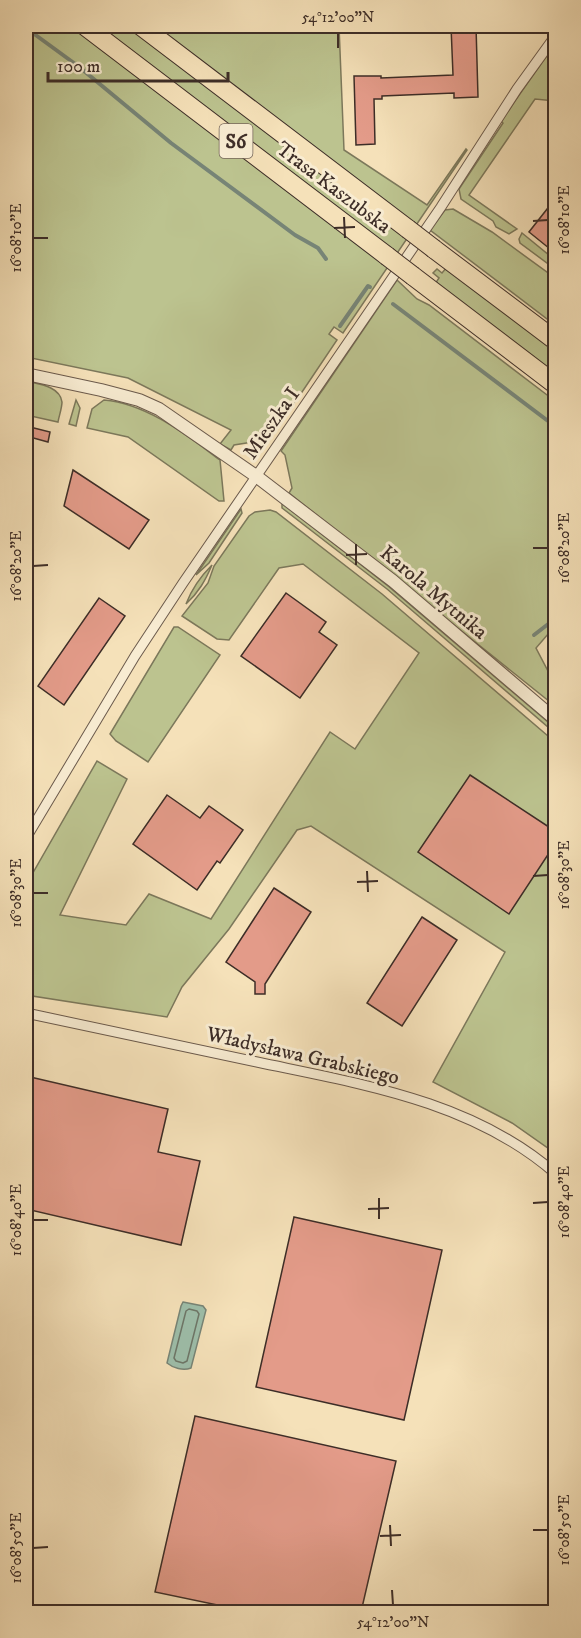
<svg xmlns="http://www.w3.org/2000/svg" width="581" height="1638" viewBox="0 0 581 1638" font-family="'IM FELL DW Pica',serif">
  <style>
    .green { fill: #bcc38f; stroke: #7c785b; stroke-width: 1.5 }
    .water { fill: #9dbeaa; stroke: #778476; stroke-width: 1.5 }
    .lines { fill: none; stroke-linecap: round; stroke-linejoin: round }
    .shore { stroke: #6d7668; stroke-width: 1.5 }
    .stream { stroke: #778476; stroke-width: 4 }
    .building { fill: #e39b89; stroke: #3d2d27; stroke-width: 1.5 }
    .minor-casing { stroke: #6b5a4c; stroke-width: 11 }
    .tertiary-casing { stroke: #6b5a4c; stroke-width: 14 }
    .motorway-casing { stroke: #3d2d27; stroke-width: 20 }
    .minor { stroke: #f8ecd2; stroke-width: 9 }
    .tertiary { stroke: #f8ecd2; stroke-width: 12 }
    .motorway { stroke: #f5e1b9; stroke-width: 18 }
    .motorway-bridge-casing { stroke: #3d2d27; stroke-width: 20; stroke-linecap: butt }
    .motorway-bridge { stroke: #f5e1b9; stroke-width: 18 }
    .ticks { fill: none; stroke: #3d2d27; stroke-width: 2 }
    .labels { text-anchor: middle; stroke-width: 6; stroke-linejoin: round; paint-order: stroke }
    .shield { fill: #f8ecd2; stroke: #75665a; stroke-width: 1.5 }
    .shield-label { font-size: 20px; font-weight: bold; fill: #3d2d27 }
    .street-label { font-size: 21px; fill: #3d2d27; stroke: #f8ecd2 }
    .neatline { fill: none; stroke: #3d2d27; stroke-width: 2 }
    .ticks-label { font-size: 15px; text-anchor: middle; fill: #3d2d27 }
  </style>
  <rect width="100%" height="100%" fill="#f5e1b9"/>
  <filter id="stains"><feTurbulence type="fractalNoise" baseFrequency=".00333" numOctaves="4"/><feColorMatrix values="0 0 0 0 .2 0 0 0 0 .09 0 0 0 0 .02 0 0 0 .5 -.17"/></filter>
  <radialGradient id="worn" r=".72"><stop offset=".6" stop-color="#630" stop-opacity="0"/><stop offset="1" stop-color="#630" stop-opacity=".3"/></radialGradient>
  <g class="green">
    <polygon points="26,26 339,26 344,150 427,205 466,149 467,150 343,333 334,327 329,334 337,340 300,395 265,440 234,445 231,450 220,444 231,430 128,378 26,357"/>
    <polygon points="555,44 555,101 535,99 469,195 517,229 509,234 496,227 493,221 461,199 459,189 503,123 501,121"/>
    <polygon points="453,209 492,232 555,278 555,325 430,230 445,210"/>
    <polygon points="522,233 555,260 555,269 520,243 519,239"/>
    <polygon points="447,267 555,349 555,377 435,284 439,278 433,273 437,269 442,273"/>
    <polygon points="397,280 417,299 429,305 555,401 555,626 536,648 548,671 555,676 555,706 289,493 292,488 285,455 281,451"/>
    <path d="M26 381C38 384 60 386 62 402 62 408 59 416 58 422L26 415Z"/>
    <polygon points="76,400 80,408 76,426 69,424"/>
    <path d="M104 400C148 404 186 435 220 460L224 501H219L128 437 87 428 92 409Z"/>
    <polygon points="282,503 388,586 555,728 555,733 387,589 282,508"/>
    <polygon points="241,509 242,513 209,563 196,575"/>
    <polygon points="270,510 276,512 382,594 555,742 555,1153 512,1123 433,1082 505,952 311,826 297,830 229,929 182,987 167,1017 26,995 26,885 97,761 127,779 60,915 126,925 149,894 211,919 330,732 355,749 419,653 303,564 279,568 229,640 217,639 182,616 208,583 214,566 249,516 255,512"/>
    <path d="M212 565C205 581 199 592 186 604 192 588 200 577 212 565Z"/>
    <polygon points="174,627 178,627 220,655 148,762 116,741 110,734"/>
  </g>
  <path class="water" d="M183 1302 203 1306 206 1310 191 1368C183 1371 173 1368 167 1363L181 1306Z"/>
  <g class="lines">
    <polygon class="shore" points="189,1309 197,1311 199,1314 187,1361 183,1363 176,1361 174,1358 186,1311"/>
    <g class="stream">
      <polyline points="26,28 78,66 171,143 295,235 318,248 326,259"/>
      <polyline points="393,304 556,427"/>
      <polyline points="340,326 368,286 370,287"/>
      <polyline points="534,635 556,618"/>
    </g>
  </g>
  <g class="building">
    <polygon points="451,26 476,26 478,97 454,98 454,93 382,96 382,99 374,99 375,144 356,145 354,76 381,76 381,78 453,75"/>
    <polygon points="555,199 555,253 529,232"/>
    <polygon points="26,426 50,432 48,442 26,436"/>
    <polygon points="73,470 149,520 129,549 64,506"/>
    <polygon points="286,593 326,622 319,632 337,645 300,698 241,656"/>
    <polygon points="99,598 125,616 64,705 38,686"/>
    <polygon points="470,775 555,831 555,844 509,914 418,852"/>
    <polygon points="167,795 200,818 209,806 243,830 220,863 217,861 197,890 133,844"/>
    <polygon points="274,888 311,912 265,984 265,994 255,994 255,982 226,962"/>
    <polygon points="422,917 457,940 402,1026 367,1003"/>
    <polygon points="26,1076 168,1109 158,1152 200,1161 181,1245 26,1209"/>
    <polygon points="294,1217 442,1250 404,1420 256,1387"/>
    <polygon points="195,1416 396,1461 361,1612 251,1612 155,1592"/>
  </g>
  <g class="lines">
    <defs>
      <g id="minor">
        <polyline points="26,838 135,656 183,583 441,207 517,89 556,35"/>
        <path d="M26 1013C103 1029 180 1045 257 1062 361 1084 473 1101 556 1174"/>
      </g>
      <polyline id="tertiary" points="26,374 101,390 139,400 159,409 256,476 393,581 556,720"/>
      <g id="motorway">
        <polyline points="85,26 387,256"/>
        <polyline points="141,26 408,229"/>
        <polyline points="434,249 556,341"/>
        <polyline points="413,276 556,385"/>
      </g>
    </defs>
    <use href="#minor" class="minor-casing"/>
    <use href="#tertiary" class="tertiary-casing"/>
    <use href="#motorway" class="motorway-casing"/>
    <use href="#minor" class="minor"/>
    <use href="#tertiary" class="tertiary"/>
    <use href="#motorway" class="motorway"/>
    <defs>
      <g id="motorway-bridge">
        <polyline points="408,229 434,249"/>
        <polyline points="387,256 413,276"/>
      </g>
    </defs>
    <use href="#motorway-bridge" class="motorway-bridge-casing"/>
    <use href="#motorway-bridge" class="motorway-bridge"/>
  </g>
  <path class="ticks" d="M338 33V48M344 217 345 238M533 221 548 220M334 228 355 227M33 238H48M356 544V565M533 548H548M346 555 367 554M33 566 48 565M367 871 368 892M533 876 548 875M357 882 378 881M33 893H48M379 1198V1219M533 1203 548 1202M368 1209 389 1208M33 1220H48M390 1525 391 1546M533 1530H548M380 1536 401 1535M33 1548 48 1547M392 1590 393 1605"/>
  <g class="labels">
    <rect class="shield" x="219.5" y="124" width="33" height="34" rx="4.5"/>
    <g class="shield-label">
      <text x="236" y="148">S6</text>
    </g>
    <g class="street-label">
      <text transform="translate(334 187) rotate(37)" y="7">Trasa Kaszubska</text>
      <text transform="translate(271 423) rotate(-55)" y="7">Mieszka I</text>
      <text transform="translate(434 592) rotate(40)" y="7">Karola Mytnika</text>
      <text transform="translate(303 1055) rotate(13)" y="7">Władysława Grabskiego</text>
    </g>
  </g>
  <rect width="581" height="1638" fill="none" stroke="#f5e1b9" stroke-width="66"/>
  <path d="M48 72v9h180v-9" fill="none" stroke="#3d2d27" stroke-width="3"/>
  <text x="57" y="72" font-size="18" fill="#3d2d27" stroke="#f8ecd2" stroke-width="4.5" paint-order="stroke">100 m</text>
  <rect x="33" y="33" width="515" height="1572" class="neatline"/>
  <g class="ticks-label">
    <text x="338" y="22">54°12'00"N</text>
    <text transform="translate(564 220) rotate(-90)" y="5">16°08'10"E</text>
    <text transform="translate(16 238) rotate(-90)" y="5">16°08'10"E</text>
    <text transform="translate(564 548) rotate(-90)" y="5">16°08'20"E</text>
    <text transform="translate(16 566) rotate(-90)" y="5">16°08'20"E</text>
    <text transform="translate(564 875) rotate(-90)" y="5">16°08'30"E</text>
    <text transform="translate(16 893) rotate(-90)" y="5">16°08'30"E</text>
    <text transform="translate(564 1202) rotate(-90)" y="5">16°08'40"E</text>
    <text transform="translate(16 1220) rotate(-90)" y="5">16°08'40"E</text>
    <text transform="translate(564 1530) rotate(-90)" y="5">16°08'50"E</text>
    <text transform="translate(16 1548) rotate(-90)" y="5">16°08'50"E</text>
    <text x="393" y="1627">54°12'00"N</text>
  </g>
  <rect width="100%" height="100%" filter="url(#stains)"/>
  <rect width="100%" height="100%" fill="url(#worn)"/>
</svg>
